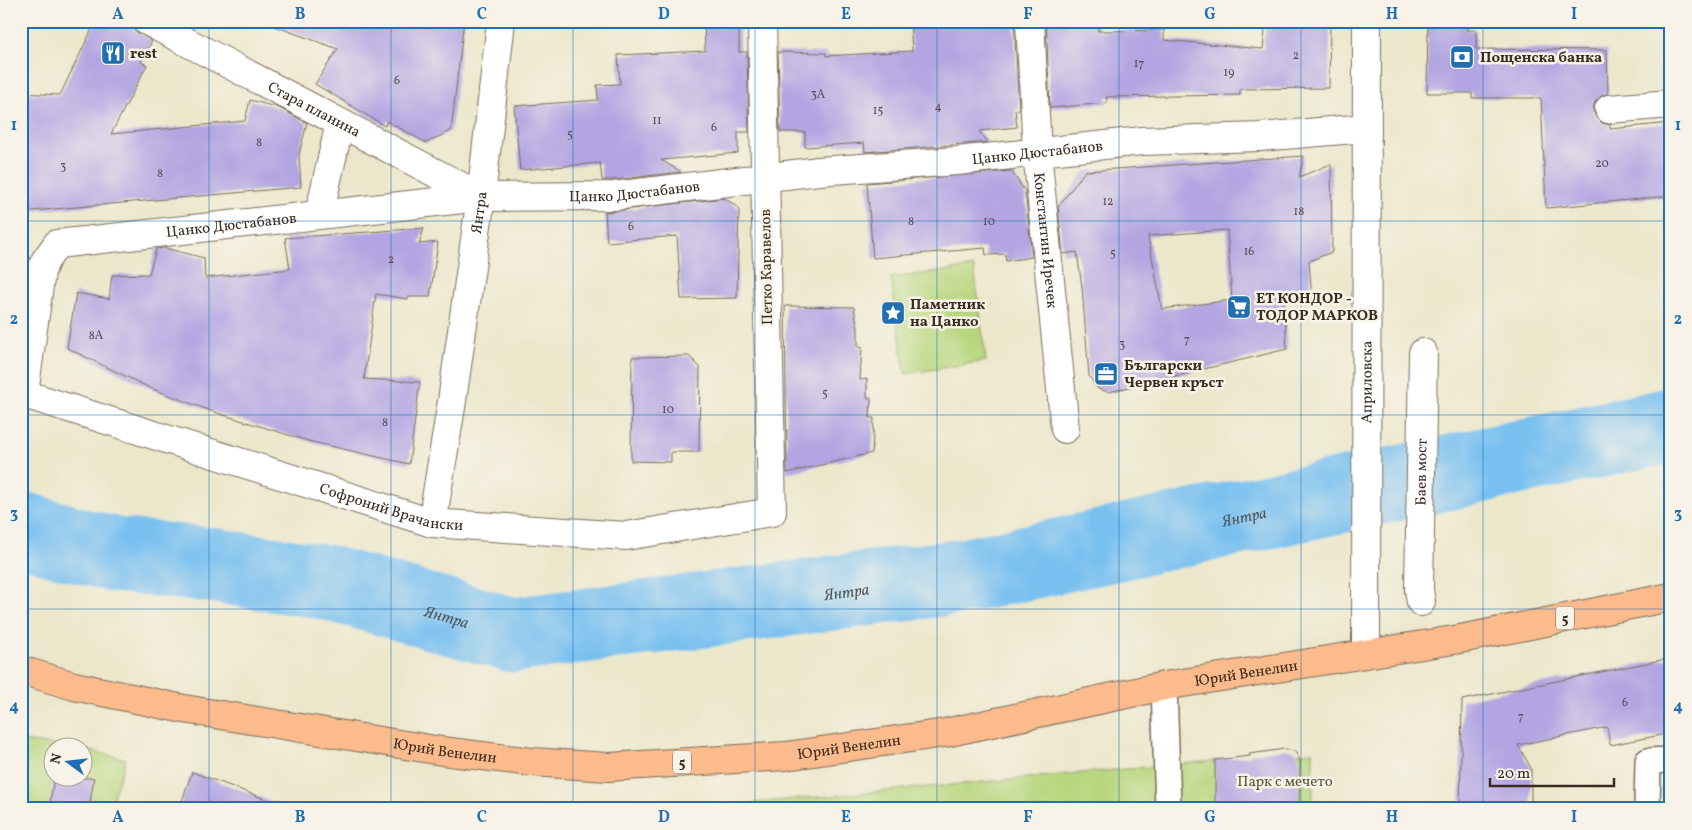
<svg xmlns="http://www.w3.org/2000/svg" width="1692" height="830" viewBox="0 0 1692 830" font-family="Vollkorn,serif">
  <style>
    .green { fill: #b7d67d; stroke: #79804e }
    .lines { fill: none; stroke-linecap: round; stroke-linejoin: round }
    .river { stroke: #78c0f0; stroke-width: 75 }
    .building { fill: #b2a5e2; fill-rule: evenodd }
    .service-casing { stroke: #796c5b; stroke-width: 28 }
    .pedestrian-casing { stroke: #796c5b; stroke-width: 30 }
    .minor-casing { stroke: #796c5b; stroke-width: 30 }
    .primary-casing { stroke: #796c5b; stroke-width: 30 }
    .service { stroke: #fff; stroke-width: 25 }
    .pedestrian { stroke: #fff; stroke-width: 28 }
    .minor { stroke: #fff; stroke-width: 28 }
    .primary { stroke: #fbbb8c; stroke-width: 28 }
    .grid { fill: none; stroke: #1f6fb2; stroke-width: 1; stroke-opacity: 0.55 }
    .labels { text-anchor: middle; stroke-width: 5; stroke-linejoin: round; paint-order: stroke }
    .number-label { font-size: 12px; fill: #59494f }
    .shield { fill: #f7f3e8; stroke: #73665b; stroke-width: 1 }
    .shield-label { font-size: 14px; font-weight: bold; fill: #3b2a1e }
    .poi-label { font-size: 15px; font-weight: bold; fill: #3b2a1e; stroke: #f7f3e8; text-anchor: start }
    .street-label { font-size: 15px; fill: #3b2a1e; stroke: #f7f3e8 }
    .park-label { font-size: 15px; fill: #5a5536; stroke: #f7f3e8 }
    .water-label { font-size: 16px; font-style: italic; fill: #4d575d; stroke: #f7f3e8 }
    .neatline { fill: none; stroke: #1f6fb2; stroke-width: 2 }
    .grid-label { font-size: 16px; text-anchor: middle; font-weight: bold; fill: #1f6fb2 }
  </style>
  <rect width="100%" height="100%" fill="#f7f3e8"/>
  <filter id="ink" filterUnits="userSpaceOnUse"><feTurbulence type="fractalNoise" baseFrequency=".02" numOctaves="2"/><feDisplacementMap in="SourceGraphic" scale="10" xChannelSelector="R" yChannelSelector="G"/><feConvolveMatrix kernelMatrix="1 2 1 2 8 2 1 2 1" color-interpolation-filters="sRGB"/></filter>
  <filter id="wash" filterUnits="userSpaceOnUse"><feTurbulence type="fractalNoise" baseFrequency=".0096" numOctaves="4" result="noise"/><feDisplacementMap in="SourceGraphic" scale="20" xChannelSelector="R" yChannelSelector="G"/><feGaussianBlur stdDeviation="1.12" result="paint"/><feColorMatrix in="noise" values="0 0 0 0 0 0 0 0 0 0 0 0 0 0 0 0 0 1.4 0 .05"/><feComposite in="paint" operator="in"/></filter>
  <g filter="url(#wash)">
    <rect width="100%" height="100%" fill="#ece7cb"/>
    <g class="green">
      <polygon points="974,267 986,361 905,374 891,278"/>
      <polygon points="21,741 71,747 52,748 52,778 82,778 83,749 126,759 109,809 21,809"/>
      <polygon points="1313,752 1313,809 686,809"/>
    </g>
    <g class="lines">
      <path class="river" id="s1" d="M21 529 115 555 210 565 325 582 513 635 964 576 1671 425"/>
    </g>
    <g id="blocks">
      <g class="building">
        <polygon points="96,21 131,21 134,30 152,41 141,62 147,65 111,134 245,121 250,100 279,108 307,123 299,154 301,187 21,212 21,93 60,95"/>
        <polygon points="275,21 464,21 451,131 426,143 387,121 385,126 315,84 338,49 274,26"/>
        <polygon points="704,21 739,21 739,52 747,52 749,132 738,132 738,153 661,160 681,172 613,180 602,180 600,163 520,170 514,106 598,100 597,85 620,84 618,55 705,51"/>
        <polygon points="910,21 1014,21 1019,110 1015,110 1017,127 979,131 988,142 865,152 864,143 805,147 805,132 780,132 778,52 826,53 826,56 912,51"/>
        <polygon points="1046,21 1098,21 1098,31 1164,30 1164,40 1263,49 1266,21 1330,21 1329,88 1240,89 1240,95 1106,97 1107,103 1050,108"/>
        <polygon points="1428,21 1469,21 1467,30 1476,30 1476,49 1607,50 1608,93 1601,96 1595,102 1593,110 1596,117 1602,123 1610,125 1610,129 1671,123 1671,196 1546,208 1541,98 1472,98 1472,93 1427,93"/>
        <path d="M1304 156 1299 177 1331 164 1332 252 1309 261 1312 300 1284 302 1287 349 1109 392 1098 389 1089 376 1082 287 1077 252 1063 254 1058 207 1085 171ZM1227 230 1232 300 1162 309 1148 236Z"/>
        <polygon points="1011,171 1025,191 1032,257 1006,261 1005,254 986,255 985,248 873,258 867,183"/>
        <polygon points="724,198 739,208 737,298 681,299 677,236 607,242 605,212"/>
        <polygon points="424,228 419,244 438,242 430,297 408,297 408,299 376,294 364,379 420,382 409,464 308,441 211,411 150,388 67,348 76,293 109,299 112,275 149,274 156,249 165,248 204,258 205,278 290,269 285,238"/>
        <polygon points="785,306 854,307 858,329 858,347 862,347 860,380 867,379 867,398 871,398 870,418 874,418 872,453 787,473"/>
        <polygon points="689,356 700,367 699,452 671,452 671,462 631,461 632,357"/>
        <polygon points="1671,658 1671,733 1610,745 1607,727 1518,745 1531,768 1531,809 1460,809 1462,700"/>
        <polygon points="1285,749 1295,751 1300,761 1299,809 1215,809 1215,760 1250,756 1249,754"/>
        <polygon points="192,772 282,805 281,809 179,809"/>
        <polygon points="54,778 94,778 89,809 49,809"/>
      </g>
    </g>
  </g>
  <g filter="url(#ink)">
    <use href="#blocks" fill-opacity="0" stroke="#796c5b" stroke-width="1"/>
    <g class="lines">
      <defs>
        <g id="service">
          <polyline points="1164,686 1168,809"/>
          <polyline points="1647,809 1648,761 1671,760"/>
        </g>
        <g id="pedestrian">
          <path id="s2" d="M1421 602 1419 590 1423 353"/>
        </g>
        <g id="minor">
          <path id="s3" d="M147 21 481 197"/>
          <path id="s4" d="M1030 21 1037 152 1065 429"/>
          <polyline points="1609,109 1671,104"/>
          <polyline points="319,215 340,123"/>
          <path id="s5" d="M21 393 432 523 626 536 772 512 762 21"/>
          <path id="s6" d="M24 393 41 272 45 261 57 244 481 197 614 196 819 171 957 161 1142 141 1259 137 1367 128"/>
          <path id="s7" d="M432 523 452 401 481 197 501 21"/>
          <path id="s8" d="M1366 653 1367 21"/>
        </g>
        <g id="primary">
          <path id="s9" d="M21 670 74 686 184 709 442 751 532 762 608 767 786 756 945 733 1164 686 1460 639 1671 597"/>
        </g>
      </defs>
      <use href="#service" class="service-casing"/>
      <use href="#pedestrian" class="pedestrian-casing"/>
      <use href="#minor" class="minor-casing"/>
      <use href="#primary" class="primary-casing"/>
      <use href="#service" class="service"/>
      <use href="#pedestrian" class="pedestrian"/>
      <use href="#minor" class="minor"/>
      <use href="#primary" class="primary"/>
    </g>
  </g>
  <path class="grid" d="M209 21V809M391 21V809M573 21V809M755 21V809M937 21V809M1119 21V809M1301 21V809M1483 21V809M21 221H1671M21 415H1671M21 609H1671"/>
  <defs>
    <symbol id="restaurant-square" viewBox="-11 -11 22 22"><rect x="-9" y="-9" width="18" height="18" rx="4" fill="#1f6fb2" stroke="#f7f3e8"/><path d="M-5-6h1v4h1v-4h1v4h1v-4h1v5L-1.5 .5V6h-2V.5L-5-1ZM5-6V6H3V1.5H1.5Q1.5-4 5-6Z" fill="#fff"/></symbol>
    <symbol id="bank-square" viewBox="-11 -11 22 22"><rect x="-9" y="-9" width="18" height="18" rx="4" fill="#1f6fb2" stroke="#f7f3e8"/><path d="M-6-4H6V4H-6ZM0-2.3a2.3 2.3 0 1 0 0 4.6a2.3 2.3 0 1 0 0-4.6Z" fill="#fff"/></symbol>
    <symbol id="supermarket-square" viewBox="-11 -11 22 22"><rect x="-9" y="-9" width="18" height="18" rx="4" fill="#1f6fb2" stroke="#f7f3e8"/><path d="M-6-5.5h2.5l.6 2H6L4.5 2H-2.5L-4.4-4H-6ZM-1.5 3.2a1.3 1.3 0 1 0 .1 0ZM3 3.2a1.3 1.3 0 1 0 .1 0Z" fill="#fff"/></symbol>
    <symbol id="sight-square" viewBox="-11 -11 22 22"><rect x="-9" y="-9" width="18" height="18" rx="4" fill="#1f6fb2" stroke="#f7f3e8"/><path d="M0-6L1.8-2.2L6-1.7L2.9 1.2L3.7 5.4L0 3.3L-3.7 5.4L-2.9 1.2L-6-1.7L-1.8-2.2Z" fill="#fff"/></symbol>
    <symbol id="office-square" viewBox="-11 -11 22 22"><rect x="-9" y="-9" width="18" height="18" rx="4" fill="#1f6fb2" stroke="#f7f3e8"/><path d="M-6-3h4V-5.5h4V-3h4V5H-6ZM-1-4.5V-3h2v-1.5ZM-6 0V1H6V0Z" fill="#fff"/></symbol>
  </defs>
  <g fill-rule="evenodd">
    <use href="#restaurant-square" x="99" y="39" width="28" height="28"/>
    <use href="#bank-square" x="1448" y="43" width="28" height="28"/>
    <use href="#supermarket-square" x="1225" y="293" width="28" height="28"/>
    <use href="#sight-square" x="879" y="299" width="28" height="28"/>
    <use href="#office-square" x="1092" y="360" width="28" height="28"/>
  </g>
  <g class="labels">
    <g class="number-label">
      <text x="1296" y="59">2</text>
      <text x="1139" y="67">17</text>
      <text x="1229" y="76">19</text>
      <text x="397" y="84">6</text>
      <text x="818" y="98">3А</text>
      <text x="938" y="110">4</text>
      <text x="878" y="114">15</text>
      <text x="657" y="124">11</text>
      <text x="714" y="131">6</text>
      <text x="570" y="138">5</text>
      <text x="259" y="146">8</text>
      <text x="1602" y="167">20</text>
      <text x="63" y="170">3</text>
      <text x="160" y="177">8</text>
      <text x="1108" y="205">12</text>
      <text x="1299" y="215">18</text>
      <text x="911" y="225">8</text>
      <text x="989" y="225">10</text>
      <text x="631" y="230">6</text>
      <text x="1249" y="255">16</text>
      <text x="1113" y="257">5</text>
      <text x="391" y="263">2</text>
      <text x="96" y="339">8А</text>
      <text x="1187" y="343">7</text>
      <text x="1122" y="348">3</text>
      <text x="825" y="397">5</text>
      <text x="668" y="413">10</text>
      <text x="385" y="426">8</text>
      <text x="1625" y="706">6</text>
      <text x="1521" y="720">7</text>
    </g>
    <g class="shield">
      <rect x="1556" y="606.5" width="18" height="23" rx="4"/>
      <rect x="673" y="750.5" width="18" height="23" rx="4"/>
    </g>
    <g class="shield-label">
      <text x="1565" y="623">5</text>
      <text x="682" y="767">5</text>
    </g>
    <g class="poi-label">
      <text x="130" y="58">rest</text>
      <text x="1480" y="62">Пощенска банка</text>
      <text x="1256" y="303">ЕТ КОНДОР -<tspan x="1256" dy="17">ТОДОР МАРКОВ</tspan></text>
      <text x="910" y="309">Паметник<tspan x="910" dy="17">на Цанко</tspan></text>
      <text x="1124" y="370">Български<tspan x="1124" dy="17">Червен кръст</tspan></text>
    </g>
    <g class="street-label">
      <text dy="5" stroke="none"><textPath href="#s3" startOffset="189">Стара планина</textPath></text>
      <text dy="5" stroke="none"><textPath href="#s6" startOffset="1140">Цанко Дюстабанов</textPath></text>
      <text dy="5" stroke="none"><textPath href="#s6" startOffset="735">Цанко Дюстабанов</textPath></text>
      <text dy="5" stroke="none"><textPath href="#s7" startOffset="314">Янтра</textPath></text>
      <text dy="5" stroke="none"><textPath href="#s6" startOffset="330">Цанко Дюстабанов</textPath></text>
      <text dy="5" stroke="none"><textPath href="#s4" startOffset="220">Константин Иречек</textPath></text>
      <text transform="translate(766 267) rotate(-91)" y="5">Петко Каравелов</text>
      <text dy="5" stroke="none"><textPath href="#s8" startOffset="271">Априловска</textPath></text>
      <text dy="5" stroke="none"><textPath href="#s2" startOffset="130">Баев мост</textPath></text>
      <text dy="5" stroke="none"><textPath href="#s5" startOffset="388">Софроний Врачански</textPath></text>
      <text dy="5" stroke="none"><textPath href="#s9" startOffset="1242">Юрий Венелин</textPath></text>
      <text dy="5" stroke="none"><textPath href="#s9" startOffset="838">Юрий Венелин</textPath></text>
      <text dy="5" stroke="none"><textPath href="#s9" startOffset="432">Юрий Венелин</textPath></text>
    </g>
    <g class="park-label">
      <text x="1285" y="786">Парк с мечето</text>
    </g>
    <g class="water-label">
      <text dy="6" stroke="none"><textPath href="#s1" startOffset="1246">Янтра</textPath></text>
      <text dy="6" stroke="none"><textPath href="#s1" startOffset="841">Янтра</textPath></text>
      <text dy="6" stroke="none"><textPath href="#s1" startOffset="436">Янтра</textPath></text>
    </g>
  </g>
  <rect width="1692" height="830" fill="none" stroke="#f7f3e8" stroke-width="55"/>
  <g transform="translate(68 762) rotate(285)"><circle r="24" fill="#f7f3e8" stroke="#aca397"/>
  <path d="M0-4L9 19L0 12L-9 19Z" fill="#1f6fb2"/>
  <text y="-8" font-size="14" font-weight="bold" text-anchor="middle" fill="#3b2a1e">N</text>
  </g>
  <path d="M1490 778v8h124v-8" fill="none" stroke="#3b2a1e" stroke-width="2.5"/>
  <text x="1497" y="778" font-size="15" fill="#3b2a1e" stroke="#f7f3e8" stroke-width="4" paint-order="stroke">20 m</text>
  <rect x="28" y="28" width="1636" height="774" class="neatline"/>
  <g class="grid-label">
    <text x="118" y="19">A</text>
    <text x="300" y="19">B</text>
    <text x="482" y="19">C</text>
    <text x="664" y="19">D</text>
    <text x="846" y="19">E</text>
    <text x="1028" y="19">F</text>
    <text x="1210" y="19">G</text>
    <text x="1392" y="19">H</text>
    <text x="1574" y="19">I</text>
    <text x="14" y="130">1</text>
    <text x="1678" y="130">1</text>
    <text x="14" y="324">2</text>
    <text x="1678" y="324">2</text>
    <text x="14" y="518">3</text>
    <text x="1678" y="518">3</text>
    <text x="14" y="711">4</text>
    <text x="1678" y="711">4</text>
    <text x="118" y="822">A</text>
    <text x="300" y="822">B</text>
    <text x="482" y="822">C</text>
    <text x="664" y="822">D</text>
    <text x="846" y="822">E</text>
    <text x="1028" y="822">F</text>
    <text x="1210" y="822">G</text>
    <text x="1392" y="822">H</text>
    <text x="1574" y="822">I</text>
  </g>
</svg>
